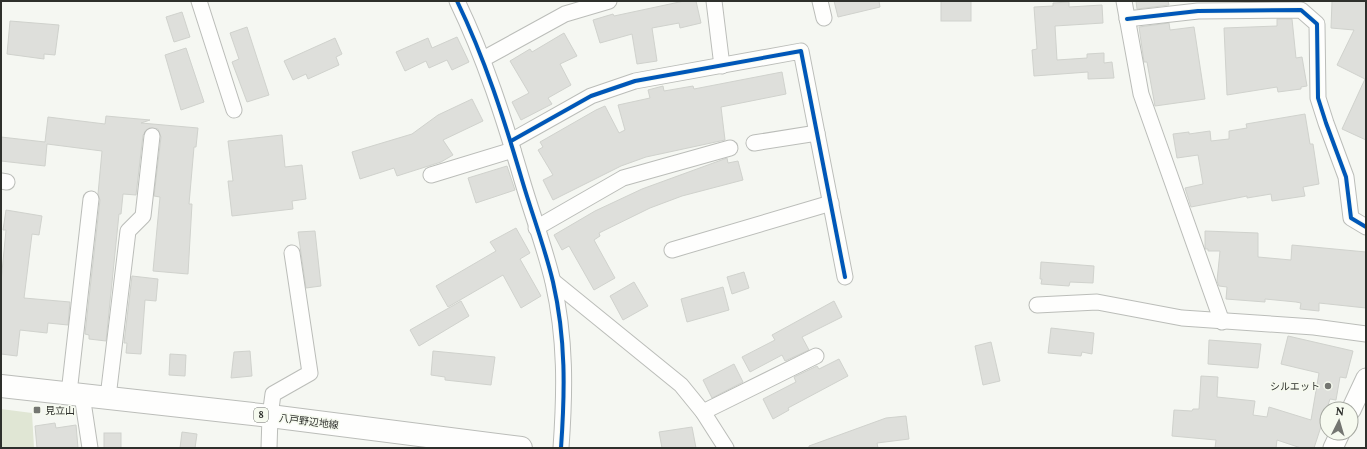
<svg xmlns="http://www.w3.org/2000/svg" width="1367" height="449" viewBox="0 0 1367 449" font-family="Lora,'Noto Sans JP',serif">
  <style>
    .green { fill: #e0e6d4 }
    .building { fill: #dedfdb; stroke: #d0d2cd }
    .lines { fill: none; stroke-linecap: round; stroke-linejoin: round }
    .minor-casing { stroke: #bbbdb9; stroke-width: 17 }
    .tertiary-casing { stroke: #bbbdb9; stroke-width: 21 }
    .primary-casing { stroke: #bbbdb9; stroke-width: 24 }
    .minor { stroke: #fefefd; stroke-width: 15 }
    .tertiary { stroke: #fefefd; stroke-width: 19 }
    .primary { stroke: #fefefd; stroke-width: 22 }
    .cycleway-casing { stroke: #f6faef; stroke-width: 6 }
    .cycleway { stroke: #0057b8; stroke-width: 4 }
    .poi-dot { fill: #747671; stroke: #f6faef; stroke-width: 1.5 }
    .labels { text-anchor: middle; stroke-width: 3; stroke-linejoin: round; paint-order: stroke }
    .shield { fill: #f6faef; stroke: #6a6d66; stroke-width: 1 }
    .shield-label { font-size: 9px; font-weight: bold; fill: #2e302c }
    .poi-label { font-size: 10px; fill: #2e302c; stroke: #f6faef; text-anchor: end }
    .street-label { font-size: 10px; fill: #2e302c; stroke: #f6faef }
  </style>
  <rect width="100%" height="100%" fill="#f5f7f2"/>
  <polygon class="green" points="1,409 32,413 34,448 1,448"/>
  <g class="building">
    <polygon points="684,1 696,1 701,23 680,28 679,23 652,28 657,61 637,64 632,34 600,43 593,20 613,14 614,16"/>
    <polygon points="834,1 879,1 880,7 838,17"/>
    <rect x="941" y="1" width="30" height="20"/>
    <polygon points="1136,1 1168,1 1169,5 1137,9"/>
    <polygon points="1332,1 1366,1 1366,140 1342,129 1365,79 1337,65 1354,30 1331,28"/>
    <polygon points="1069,2 1069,7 1102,5 1103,23 1055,26 1057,60 1087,58 1087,54 1104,53 1104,63 1112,62 1114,78 1088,79 1088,72 1034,76 1032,50 1037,49 1034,7 1053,6 1053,3"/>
    <polygon points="182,12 190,37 174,42 166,17"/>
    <polygon points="1277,19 1292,19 1296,58 1302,57 1307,86 1301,87 1301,89 1278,92 1277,87 1227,95 1224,28 1277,26"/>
    <polygon points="10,21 59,25 55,55 44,54 44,59 7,54"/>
    <polygon points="1169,23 1170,30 1194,27 1205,99 1155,106 1147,62 1144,62 1139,27"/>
    <polygon points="247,27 269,95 247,102 232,62 239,59 230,33"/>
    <polygon points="564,33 577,56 560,64 571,85 548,98 552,104 521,120 512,102 529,93 510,61 530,49 532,52"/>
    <polygon points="457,37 469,62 452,70 447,60 429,68 426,61 405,71 396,52 428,38 432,48"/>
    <polygon points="335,38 342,54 336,57 339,65 308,79 306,74 293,80 284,61"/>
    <polygon points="186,48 204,102 181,110 165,55"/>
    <polygon points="782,72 786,94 721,107 725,140 646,157 621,166 553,200 543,180 553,175 538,150 543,147 540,142 596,110 605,106 619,133 625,130 618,105 650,98 648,90 663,86 664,91 693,86 694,89"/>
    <polygon points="472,99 483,121 443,140 453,155 441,162 397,176 394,168 360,179 352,152 412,134 438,115"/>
    <polygon points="1305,114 1310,144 1313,144 1319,184 1303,187 1305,196 1272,201 1271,194 1247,198 1247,196 1191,207 1185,188 1203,184 1198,155 1177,158 1173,134 1189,132 1189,134 1210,131 1211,141 1229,139 1229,131 1247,128 1246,124"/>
    <polygon points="106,116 150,120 141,123 198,128 196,147 194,147 189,204 192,204 188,274 153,271 160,197 154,196 161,137 158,129 149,128 143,135 136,195 123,194 121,214 119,214 106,341 89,339 89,335 85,334 100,200 98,194 102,151 47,144 45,166 1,161 1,137 45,142 48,117 105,124"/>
    <polygon points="282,135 285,167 302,165 306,199 292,201 293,209 232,216 228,181 233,181 228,141"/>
    <polygon points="727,158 728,163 738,161 743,180 682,196 650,208 599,233 600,236 594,240 615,278 594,290 569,246 562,250 554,235 595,211 642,189"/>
    <polygon points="507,166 515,190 476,203 468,178"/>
    <polygon points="6,210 42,216 39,235 32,234 24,298 70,302 68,325 48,323 47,333 20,330 17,356 1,354 1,282 6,230 3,230"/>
    <polygon points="516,228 530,253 520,259 541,296 521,308 503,275 448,307 436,286 496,251 490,242"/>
    <polygon points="315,231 321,286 306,288 298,232"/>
    <polygon points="1205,231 1258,233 1258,257 1291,260 1292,245 1366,252 1366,308 1319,303 1319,311 1300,309 1301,303 1296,302 1265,299 1265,302 1226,299 1227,287 1219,286 1217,281 1220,251 1208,251 1208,249 1205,249"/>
    <polygon points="1041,262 1094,266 1093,283 1070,282 1069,286 1041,284 1042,279 1040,279"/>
    <polygon points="744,272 749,288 732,294 727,277"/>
    <polygon points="132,276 158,279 156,301 145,300 141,354 126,353 127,343 124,343"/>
    <polygon points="634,282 648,306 623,320 610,296"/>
    <polygon points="723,287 729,310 687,322 681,299"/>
    <polygon points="461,301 469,316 419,346 410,330"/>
    <polygon points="834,301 842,317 802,337 809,350 785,361 782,355 750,372 742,357 775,340 772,335"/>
    <polygon points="1051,328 1094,333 1092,354 1082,352 1081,356 1048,353"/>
    <polygon points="1288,336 1353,351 1346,378 1340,377 1336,400 1330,399 1314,448 1301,448 1277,440 1276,448 1215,448 1216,440 1172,436 1174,410 1192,411 1193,409 1199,409 1201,376 1218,377 1217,397 1255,401 1253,415 1267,417 1269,407 1311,420 1319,373 1281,364"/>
    <polygon points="1209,340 1261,344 1258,368 1208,364"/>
    <polygon points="991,342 1000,381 983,385 975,346"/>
    <polygon points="250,351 252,376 231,378 234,352"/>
    <polygon points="433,351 495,357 491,385 445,380 445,377 431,375"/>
    <polygon points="170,354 186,355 185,376 169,375"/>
    <polygon points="839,359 848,376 788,408 789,410 773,419 763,399 796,382 794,377 817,366 819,369"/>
    <polygon points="734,364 743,382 712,398 703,380"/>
    <polygon points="906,416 909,439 877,443 878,448 809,448 809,446 886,418"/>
    <polygon points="55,423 56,428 76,425 78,448 37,448 35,426"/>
    <polygon points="692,427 696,448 662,448 659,432"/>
    <polygon points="182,432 197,434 195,448 180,448"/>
    <rect x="104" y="433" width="17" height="15"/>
  </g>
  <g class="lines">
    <defs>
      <g id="minor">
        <polyline points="199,1 234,110"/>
        <path d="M457 1C485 59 504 119 522 180 532 214 545 248 553 282 566 339 565 391 561 448"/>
        <polyline points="714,1 722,66"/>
        <polyline points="820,1 824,18"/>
        <polyline points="1124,1 1141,94 1222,322"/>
        <polyline points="1127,19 1198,11 1301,10 1317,24 1318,98 1326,123 1346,177 1351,218 1366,227"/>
        <polyline points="483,59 565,14 609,1"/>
        <polyline points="511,141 591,96 635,81 801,51 845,277"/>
        <polyline points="754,143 817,133"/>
        <polyline points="431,175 513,150"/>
        <polyline points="1,181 7,182"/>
        <polyline points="536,228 623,178 730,148"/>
        <polyline points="672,250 831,203"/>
        <polyline points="553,281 681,385 703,412 726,448"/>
        <polyline points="1037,305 1097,302 1182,318 1314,327 1366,334"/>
        <polyline points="69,393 91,199"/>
        <polyline points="82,395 90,448"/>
        <polyline points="108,397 128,231 143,216 152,136"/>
        <polyline points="703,412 816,356"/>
        <polyline points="269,448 270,416 273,394 310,373 292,253"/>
      </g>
      <g id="tertiary">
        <polyline points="1351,410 1366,378"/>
        <polyline points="1333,448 1340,433"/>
      </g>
      <polyline id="primary" points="1,386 270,416 521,448"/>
    </defs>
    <use href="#minor" class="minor-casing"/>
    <use href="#tertiary" class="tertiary-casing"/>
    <use href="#primary" class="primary-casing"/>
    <use href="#minor" class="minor"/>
    <use href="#tertiary" class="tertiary"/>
    <use href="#primary" class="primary"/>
    <defs>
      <g id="cycleway">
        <path d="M457 1C485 59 504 119 522 180 532 214 545 248 553 282 566 339 565 391 561 448"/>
        <polyline points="1127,19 1198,11 1301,10 1317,24 1318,98 1326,123 1346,177 1351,218 1366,227"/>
        <polyline points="511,141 591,96 635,81 801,51 845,277"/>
      </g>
    </defs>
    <use href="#cycleway" class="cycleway-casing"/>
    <use href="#cycleway" class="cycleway"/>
  </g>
  <g class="poi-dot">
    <circle cx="1328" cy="386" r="4"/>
    <rect x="33" y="406" width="8" height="8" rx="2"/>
  </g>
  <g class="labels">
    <rect class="shield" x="254" y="408" width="14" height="14" rx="3"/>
    <g class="shield-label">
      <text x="261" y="418">8</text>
    </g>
    <g class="poi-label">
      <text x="1320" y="390">シルエット</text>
      <text x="45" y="414" text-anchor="start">見立山</text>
    </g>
    <g class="street-label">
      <text transform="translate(309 421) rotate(7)" y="4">八戸野辺地線</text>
    </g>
  </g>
  <rect width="1367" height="449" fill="none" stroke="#2e302c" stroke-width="4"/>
  <g transform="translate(1339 421) rotate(5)"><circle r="19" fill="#f6faef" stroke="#a6a9a1"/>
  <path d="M0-3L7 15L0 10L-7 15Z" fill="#747671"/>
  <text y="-6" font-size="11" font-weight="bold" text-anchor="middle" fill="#2e302c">N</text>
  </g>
</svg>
